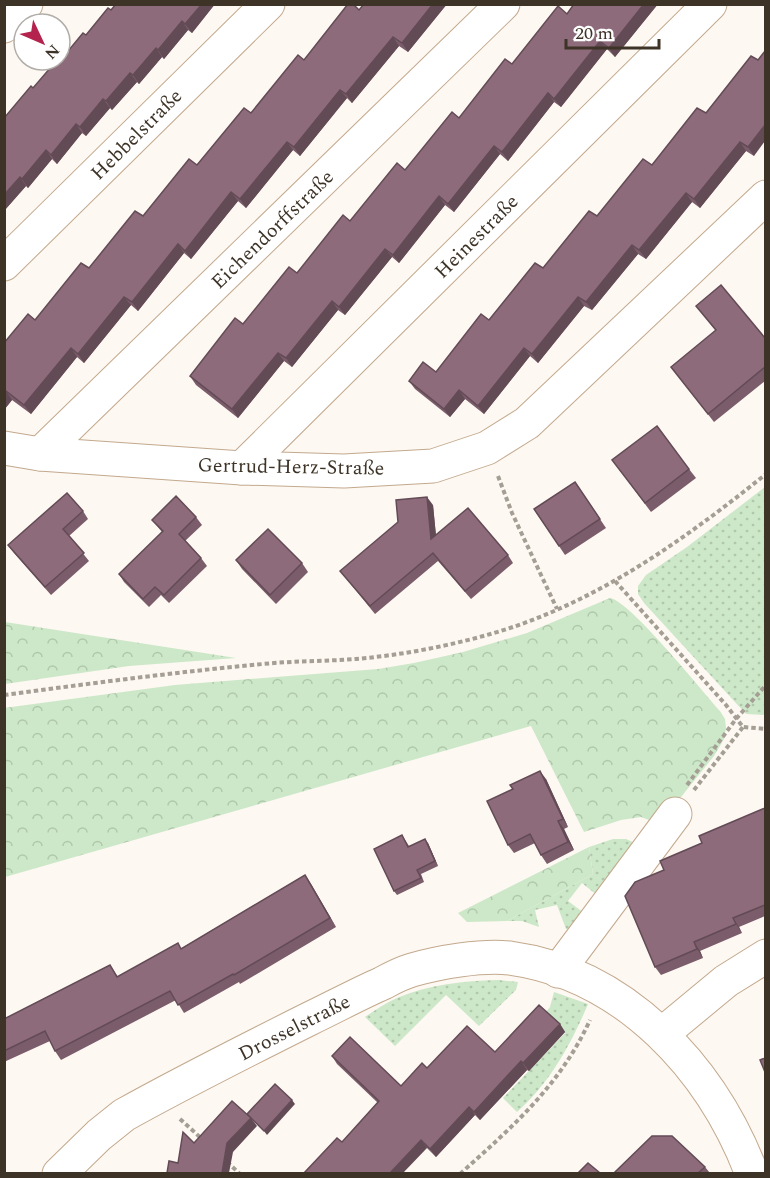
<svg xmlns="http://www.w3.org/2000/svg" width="770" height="1178" viewBox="0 0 770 1178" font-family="Spectral,serif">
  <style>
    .grass { fill: url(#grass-dots) }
    .forest { fill: url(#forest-crowns) }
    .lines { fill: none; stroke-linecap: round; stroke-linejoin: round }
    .minor-casing { stroke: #c3a98d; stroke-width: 35 }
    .path { stroke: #a59e95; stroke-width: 4; stroke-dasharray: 4.5 3; stroke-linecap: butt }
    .minor { stroke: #fff; stroke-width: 33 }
    .wall { fill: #7a5c6a }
    .shaded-wall { fill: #634b56 }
    .building { fill: #8e6b7b; stroke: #634b56; stroke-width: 1.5 }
    .labels { text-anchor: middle; stroke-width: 6; stroke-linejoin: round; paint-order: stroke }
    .street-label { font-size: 20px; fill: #3d3327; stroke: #fff }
  </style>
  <defs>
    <pattern id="grass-dots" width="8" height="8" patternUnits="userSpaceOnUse" patternTransform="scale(1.5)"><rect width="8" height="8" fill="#cce8c8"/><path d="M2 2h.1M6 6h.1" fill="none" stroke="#b0c7ac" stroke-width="1.8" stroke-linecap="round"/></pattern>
    <pattern id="forest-crowns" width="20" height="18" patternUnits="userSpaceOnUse" patternTransform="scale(1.5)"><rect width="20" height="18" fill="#cce8c8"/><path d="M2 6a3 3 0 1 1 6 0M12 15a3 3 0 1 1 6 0" fill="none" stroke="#b0c7ac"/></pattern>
  </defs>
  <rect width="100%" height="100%" fill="#fdf8f2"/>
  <g class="grass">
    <polygon points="765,487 765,715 746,714 644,603 638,594 638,586 646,575 687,547"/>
    <polygon points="613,839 626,839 637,844 598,896 582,883 568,901 584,913 571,929 566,929 557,905 535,910 539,927 522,921 507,921 593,874 589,847"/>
    <path d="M498 980 518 982 516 990 479 1026 446 995 395 1046 365 1017C375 1010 386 1003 397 998 430 984 463 981 498 980Z"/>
    <path d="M554 992 588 1004C571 1044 550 1083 517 1112L503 1098 565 1033 545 1013 550 1007Z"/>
  </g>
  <g class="forest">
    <path d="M610 598C630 601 702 691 720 711L725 719 726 728 724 739 714 756 669 812 654 822 641 817 621 820 584 832 531 726 5 877 4 708 175 685 378 669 414 663 463 652 527 633Z"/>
    <polygon points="4,622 5,622 236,658 129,666 5,684"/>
    <polygon points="589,847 593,874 507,921 467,922 458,913"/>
  </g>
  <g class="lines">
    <defs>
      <g id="minor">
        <polyline points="4,26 26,4"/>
        <polyline points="4,264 268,4"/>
        <polyline points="4,448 40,454 242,468 344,471 433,466 487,448 527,423 766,197"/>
        <polyline points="40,454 503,4"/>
        <polyline points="242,468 710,4"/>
        <polyline points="558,971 675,814"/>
        <polyline points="662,1034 726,981 766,956"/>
        <path d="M59 1174 99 1135 124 1115C185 1081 247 1050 309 1019 334 1007 358 994 383 983 392 978 402 973 412 970 440 962 481 955 510 958 626 974 712 1069 752 1174"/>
      </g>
    </defs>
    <use href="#minor" class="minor-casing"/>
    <g class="path">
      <polyline points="498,476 512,513 557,609"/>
      <polyline points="615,581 726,705 743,727 766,729"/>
      <path d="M4 695C94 683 184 671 274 663 301 661 329 661 356 659 402 655 449 646 494 633 596 603 684 540 766 474"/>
      <polyline points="687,785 736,719 766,685"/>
      <polyline points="694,790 743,727"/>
      <polyline points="180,1119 202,1139"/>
      <polyline points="227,1162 240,1174"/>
      <path d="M460 1174C512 1127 560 1086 590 1020"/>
    </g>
    <use href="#minor" class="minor"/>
  </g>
  <g class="wall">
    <polygon points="215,4 192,33 188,30 164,59 162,57 139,84 137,82 112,110 110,108 86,136 82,133 57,164 52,159 28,188 26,186 4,211 4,116 5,117 86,35 111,10"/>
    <polygon points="447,4 408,52 399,46 352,103 347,98 300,156 293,150 246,208 238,201 191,259 184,253 138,311 131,305 84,363 77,357 31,414 12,400 4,410 4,343 35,320 143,216 251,113 304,60 359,10"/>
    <polygon points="574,4 658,4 615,57 607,49 561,107 554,102 508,161 500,154 454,212 445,205 399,263 392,257 345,315 338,310 292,367 284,361 238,418 196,385 190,376 350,221 405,170 459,118 512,64 567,14"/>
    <polygon points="751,56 754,156 746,151 700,208 692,202 646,259 638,254 592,310 584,306 538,363 530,356 484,414 465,399 450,417 415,389 409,381 436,372 543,268 706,113"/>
    <polygon points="696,306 765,338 765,381 714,422 671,367 716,331"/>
    <polygon points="619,469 689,469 696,478 651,512"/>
    <polygon points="575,482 606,528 565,555 534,509"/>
    <polygon points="433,505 436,535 508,555 513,563 471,599 438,561 375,614 340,571"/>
    <polygon points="83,511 88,519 69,536 89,561 51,595 14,553 8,545"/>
    <polygon points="196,517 202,525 185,541 201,558 207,566 169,603 161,595 149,607 124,582 119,574 162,532 152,520"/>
    <polygon points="236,560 302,563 308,572 276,604 242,569"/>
    <polygon points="546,779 568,827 564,829 574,850 547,864 541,855 535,843 514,853 508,845"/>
    <polygon points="765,808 765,916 739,927 742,933 700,951 703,958 661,975 655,967 664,870 702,843"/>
    <polygon points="402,835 409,846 428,843 438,866 421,874 424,882 397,895 394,891"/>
    <polygon points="305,875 336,927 240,984 239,982 184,1013 176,1000 61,1060 55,1051 50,1041 4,1062 4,1019 110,965 118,977 182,948"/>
    <polygon points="560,1024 565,1032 529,1071 527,1070 480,1120 475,1115 436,1157 427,1148 342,1142 378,1103 337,1064 332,1056 401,1086 427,1068 495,1052"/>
    <polygon points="705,1167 710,1173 614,1173"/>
  </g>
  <g class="shaded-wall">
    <polygon points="202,4 215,4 192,33 185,24"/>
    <polygon points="433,4 447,4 408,52 402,43"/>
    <polygon points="644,4 658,4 615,57 609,48"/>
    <polygon points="182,21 188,30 164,59 158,50"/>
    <polygon points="393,37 399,46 352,103 346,94"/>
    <polygon points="600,41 607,49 561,107 554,99"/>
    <polygon points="156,48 162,57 139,84 133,75"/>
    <polygon points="130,73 137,82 112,110 106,101"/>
    <polygon points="340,90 347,98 300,156 294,147"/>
    <polygon points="548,93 554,102 508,161 502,152"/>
    <polygon points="103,99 110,108 86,136 80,127"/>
    <polygon points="76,124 82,133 57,164 51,155"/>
    <polygon points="765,125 765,141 754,156 748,147"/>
    <polygon points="287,142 293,150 246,208 240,199"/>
    <polygon points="740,142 746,151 700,208 694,199"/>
    <polygon points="494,146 500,154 454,212 448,204"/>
    <polygon points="46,150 52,159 28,188 22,179"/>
    <polygon points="20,177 26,186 4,211 4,195"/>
    <polygon points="231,192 238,201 191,259 185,251"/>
    <polygon points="686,193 692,202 646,259 639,250"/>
    <polygon points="439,196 445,205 399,263 393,255"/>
    <polygon points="178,244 184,253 138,311 132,302"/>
    <polygon points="632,245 638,254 592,310 586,302"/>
    <polygon points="385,249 392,257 345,315 339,307"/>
    <polygon points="124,297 131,305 84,363 78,354"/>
    <polygon points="578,297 584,306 538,363 532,354"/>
    <polygon points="332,301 338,310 292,367 286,358"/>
    <polygon points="71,348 77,357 31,414 24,405"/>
    <polygon points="524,348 530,356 484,414 478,406"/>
    <polygon points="278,353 284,361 238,418 232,409"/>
    <polygon points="459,390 465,399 450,417 444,409"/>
    <polygon points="6,391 12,400 4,410 4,393"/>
    <polygon points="427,497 433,505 437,547 431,539"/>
    <polygon points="540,771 546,779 568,827 563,819"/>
    <polygon points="558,821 564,829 574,850 568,842"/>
    <polygon points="425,839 428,843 438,866 435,861"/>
    <polygon points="305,875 311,884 336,927 330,918"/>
    <polygon points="733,918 739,927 742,933 736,924"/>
    <polygon points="694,942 700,951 703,958 697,949"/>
    <polygon points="560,1024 565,1032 529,1071 523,1063"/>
    <polygon points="521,1061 527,1070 480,1120 474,1112"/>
    <polygon points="292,1100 295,1104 267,1135 264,1131"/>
    <polygon points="469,1107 475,1115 436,1157 430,1149"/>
    <polygon points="251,1118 257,1126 233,1152 229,1173 222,1173 227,1143"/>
    <polygon points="421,1140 427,1148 403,1173 390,1173"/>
  </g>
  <g class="building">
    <polygon points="116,4 202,4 185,24 182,21 158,50 156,48 133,75 130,73 106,101 103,99 80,127 76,124 51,155 46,150 22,179 20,177 4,195 4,116 5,117 31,86 33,88 57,60 59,62 83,33 86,35 108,8 111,10"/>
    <polygon points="348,4 353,4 359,10 364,4 433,4 402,43 393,37 346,94 340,90 294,147 287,142 240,199 231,192 185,251 178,244 132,302 124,297 78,354 71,348 24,405 6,391 4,393 4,343 28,314 35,320 81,263 89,268 135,211 143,216 189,159 197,165 244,108 251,113 298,55 304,60"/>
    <polygon points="574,4 644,4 609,48 600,41 554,99 548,93 502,152 494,146 448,204 439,196 393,255 385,249 339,307 332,301 286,358 278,353 232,409 190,376 235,318 243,324 289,267 297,273 343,215 350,221 397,163 405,170 452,112 459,118 505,59 512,64 558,6 567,14"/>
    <polygon points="765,51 765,125 748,147 740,142 694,199 686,193 639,250 632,245 586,302 578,297 532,354 524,348 478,406 459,390 444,409 409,381 423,362 436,372 481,314 489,320 535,263 543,268 589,211 597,216 643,159 652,165 697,108 706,113 751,56 758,60"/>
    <polygon points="721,285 765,338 765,367 708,414 671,367 716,330 696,306"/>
    <polygon points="657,426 689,469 645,503 612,460"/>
    <polygon points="575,482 600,519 559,546 534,509"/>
    <polygon points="67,493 83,511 63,529 84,553 45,587 8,545"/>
    <polygon points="176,496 196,517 179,534 201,558 164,595 155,587 143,599 119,574 163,531 152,520"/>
    <polygon points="427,497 431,539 468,508 508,555 465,591 433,553 370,606 340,571 398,522 396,500"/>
    <polygon points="268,529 302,563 270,595 236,560"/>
    <polygon points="540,771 563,819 558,821 568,842 541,855 530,834 508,845 487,801 513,789 510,785"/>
    <polygon points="765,808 765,905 733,918 736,924 694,942 697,949 655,967 625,896 635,882 664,870 660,861 702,843 699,836"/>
    <polygon points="402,835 408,847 425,839 435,861 417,870 421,878 394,891 374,849"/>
    <polygon points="305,875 330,918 234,975 233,974 178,1005 170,991 55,1051 45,1031 4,1051 4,1019 110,965 117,977 178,943 181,949"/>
    <polygon points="539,1005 560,1024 523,1063 521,1061 474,1112 469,1107 430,1149 421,1140 390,1173 304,1173 337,1138 342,1142 379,1101 332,1056 350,1037 401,1086 422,1063 427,1068 467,1026 495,1052"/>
    <polygon points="765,1058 765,1072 760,1060"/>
    <polygon points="275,1084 292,1100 264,1131 247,1114"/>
    <polygon points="232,1101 251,1118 227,1143 222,1173 167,1173 169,1161 178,1163 183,1132 194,1143"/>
    <polygon points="652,1136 672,1136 705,1167 698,1173 614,1173"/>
    <polygon points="588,1163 600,1173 578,1173"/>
  </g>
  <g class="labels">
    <g class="street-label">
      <text transform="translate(136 134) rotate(-45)" y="7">Hebbelstraße</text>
      <text transform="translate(272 229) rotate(-44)" y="7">Eichendorffstraße</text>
      <text transform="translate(476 236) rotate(-45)" y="7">Heinestraße</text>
      <text transform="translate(291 466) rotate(1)" y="7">Gertrud-Herz-Straße</text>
      <text transform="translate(294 1027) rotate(-27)" y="7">Drosselstraße</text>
    </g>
  </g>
  <rect width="770" height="1178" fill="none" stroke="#3d3327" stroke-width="12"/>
  <g transform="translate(42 42) rotate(134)"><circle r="28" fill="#ffffff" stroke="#b1ada9" stroke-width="1.5"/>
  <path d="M0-4.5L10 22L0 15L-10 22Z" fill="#b4234d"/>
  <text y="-9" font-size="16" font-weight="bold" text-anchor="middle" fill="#3d3327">N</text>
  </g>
  <path d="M566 39v9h93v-9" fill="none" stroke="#3d3327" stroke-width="3"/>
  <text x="575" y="39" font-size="18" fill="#3d3327" stroke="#ffffff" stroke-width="4.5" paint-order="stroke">20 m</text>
</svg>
